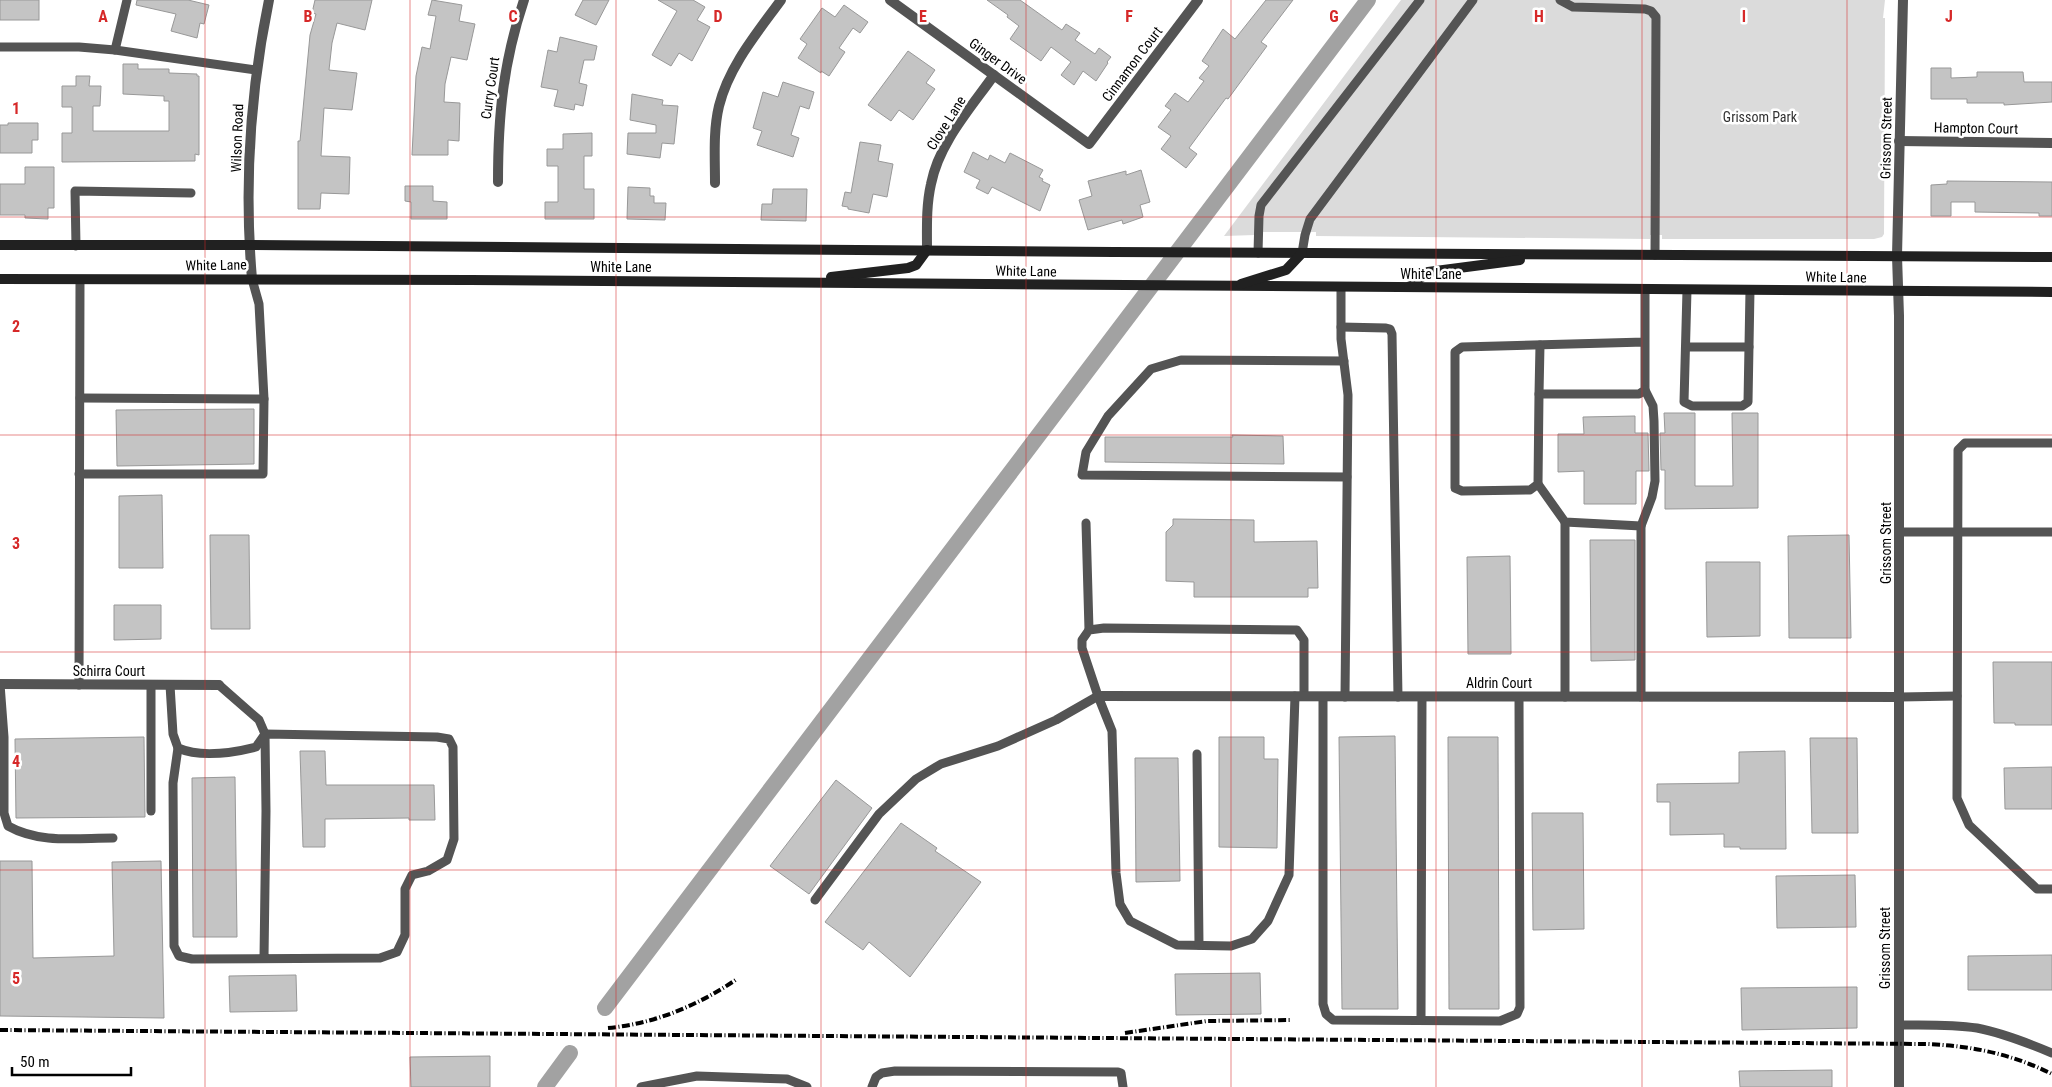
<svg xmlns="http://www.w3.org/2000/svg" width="2052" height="1087" viewBox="0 0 2052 1087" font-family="'Roboto Condensed',sans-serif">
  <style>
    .green { fill: #dbdbdb }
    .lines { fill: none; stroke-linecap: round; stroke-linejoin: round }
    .canal { stroke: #a2a2a2; stroke-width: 16 }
    .building { fill: #c4c4c4; stroke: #989898 }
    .service { stroke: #545454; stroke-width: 9 }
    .minor { stroke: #545454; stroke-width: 10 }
    .tertiary { stroke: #545454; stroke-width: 10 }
    .secondary { stroke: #212121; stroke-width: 10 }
    .rail { stroke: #000; stroke-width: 4; stroke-dasharray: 8 2.5 1 2.5; stroke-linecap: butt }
    .grid { fill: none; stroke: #d62828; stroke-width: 1; stroke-opacity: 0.55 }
    .labels { text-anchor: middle; stroke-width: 5; stroke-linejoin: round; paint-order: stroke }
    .street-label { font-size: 14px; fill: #000; stroke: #fff }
    .park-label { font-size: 14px; fill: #323232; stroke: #fff }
    .grid-label { font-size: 16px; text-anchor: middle; font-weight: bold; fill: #d62828; stroke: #fff; stroke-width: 5; stroke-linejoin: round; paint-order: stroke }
  </style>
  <rect width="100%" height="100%" fill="#fff"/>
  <polygon class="green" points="1401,0 1885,0 1883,18 1885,18 1884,234 1882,237 1874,239 1662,239 1662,235 1650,235 1650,239 1316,236 1316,232 1255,232 1255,235 1224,236"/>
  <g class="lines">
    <g class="canal">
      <polyline points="605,1008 1368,0"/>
      <polyline points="545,1087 570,1053"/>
    </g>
  </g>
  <g class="building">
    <rect x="0" y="0" width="39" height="20"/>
    <polygon points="137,0 188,0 209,5 204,24 200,23 197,38 171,31 176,14 136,5"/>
    <polygon points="315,0 372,0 365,30 337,23 332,43 329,70 357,73 352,110 324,108 321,156 350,157 349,194 321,193 320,209 298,209 298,141 300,141 310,35 316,14 312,13"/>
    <polygon points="432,0 462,5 459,21 475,24 467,60 451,57 445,84 444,102 460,103 459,141 448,140 448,155 412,155 416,76 422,47 430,49 436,16 428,15"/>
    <polygon points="583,0 609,0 596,25 575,15"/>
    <polygon points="658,0 693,0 705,7 697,20 710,27 692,61 679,53 671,66 652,55 677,11"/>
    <polygon points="987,0 1020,0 1062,30 1066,24 1080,33 1075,40 1095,54 1099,48 1111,57 1107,62 1108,63 1096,81 1083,71 1074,85 1061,75 1071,62 1051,47 1041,61 1010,39 1019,26 1007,17 1008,15"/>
    <polygon points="1266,0 1293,0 1261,42 1267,46 1228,99 1226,98 1189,148 1197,154 1186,168 1161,149 1171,136 1158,127 1171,110 1165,106 1175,93 1188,102 1204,81 1199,78 1209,66 1202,61 1223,29 1235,39"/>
    <polygon points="844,5 868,22 860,33 853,28 839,48 845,52 829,76 821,71 821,73 798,58 807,44 800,39 822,8 835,17"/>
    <polygon points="560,37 597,46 594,60 584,60 579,83 587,85 583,106 575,104 574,110 554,106 558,90 541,87 548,50 557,52"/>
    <polygon points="908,51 935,70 926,83 935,89 913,120 899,110 891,121 868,105"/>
    <polygon points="123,64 138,64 138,69 169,69 169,73 197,74 197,76 199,76 199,155 195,154 195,161 62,162 62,133 72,133 72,107 62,107 62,86 76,86 76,76 90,76 89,86 101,86 100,106 93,106 93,131 169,131 169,101 164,101 164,96 123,94"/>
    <polygon points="1931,68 1951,68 1951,78 1977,77 1977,72 2023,72 2024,82 2052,82 2052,102 2004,105 2004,103 1967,103 1967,99 1931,99"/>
    <polygon points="783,82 814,92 809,109 800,106 791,135 799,138 793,157 757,145 762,131 753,128 763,92 778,97"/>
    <polygon points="632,94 663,100 662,105 678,106 674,144 662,143 660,158 627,154 628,133 656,133 656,125 630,120"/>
    <polygon points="8,123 38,123 38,140 32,140 32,153 0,153 0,125 8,125"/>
    <polygon points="592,133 592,156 584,156 584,189 594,189 594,219 545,219 545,202 558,202 558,166 547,166 547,149 563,149 563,134"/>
    <polygon points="860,142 881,145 878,161 893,164 887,197 873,194 869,213 848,209 848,207 842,206 845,192 851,193"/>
    <polygon points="973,152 988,160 990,155 1005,163 1010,153 1043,170 1039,177 1043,179 1042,181 1050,185 1040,211 992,187 988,194 976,188 980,180 964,172"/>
    <polygon points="25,167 54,167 54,208 48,208 48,219 25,218 25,215 0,215 0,184 25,184"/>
    <polygon points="1141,170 1150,202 1140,205 1143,217 1123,224 1122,220 1088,230 1079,200 1092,196 1088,181 1126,171 1126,175"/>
    <polygon points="1947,181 2052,182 2052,216 2039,216 2039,213 1975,212 1975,202 1951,202 1951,216 1931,216 1931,185 1947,184"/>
    <polygon points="405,186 433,186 433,201 447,202 447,219 411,219 411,202 405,201"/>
    <polygon points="628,187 650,188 650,196 654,196 654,203 666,203 665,220 627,219"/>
    <polygon points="773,189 807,189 806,221 761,220 762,204 772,204"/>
    <polygon points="254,409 254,464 117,466 116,410"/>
    <polygon points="1664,413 1695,413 1695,486 1733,486 1732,413 1758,413 1758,508 1665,509 1665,470 1661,470 1660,433 1665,433"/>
    <polygon points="1635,416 1635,433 1648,433 1649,471 1636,471 1636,504 1584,504 1584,471 1558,472 1558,434 1584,434 1583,417"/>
    <polygon points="1232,435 1283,436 1284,464 1105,462 1105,437 1233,437"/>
    <polygon points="162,495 163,568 119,568 119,496"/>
    <polygon points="1173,519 1254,520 1254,542 1317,541 1318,588 1308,588 1308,597 1194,597 1194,582 1166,581 1166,532 1173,525"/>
    <polygon points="210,535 249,535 250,629 211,629"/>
    <polygon points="1849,535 1851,638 1789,638 1788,536"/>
    <polygon points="1590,540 1635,540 1635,660 1591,661"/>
    <polygon points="1510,556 1511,654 1468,654 1467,557"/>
    <polygon points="1706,562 1760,562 1760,636 1707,637"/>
    <polygon points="114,605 161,605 161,639 114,640"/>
    <polygon points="1993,662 2052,662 2052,725 2015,725 2015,723 1994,723"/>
    <polygon points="1395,736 1398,1009 1342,1009 1339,737"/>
    <polygon points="144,737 145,817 16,818 15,739"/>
    <polygon points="1219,737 1264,737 1264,759 1278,759 1277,848 1219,847"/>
    <polygon points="1448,737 1498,737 1499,1009 1449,1009"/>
    <polygon points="1810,738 1857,738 1858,833 1812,833"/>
    <polygon points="300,751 325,751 326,785 434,785 435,820 409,820 409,818 325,819 325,847 303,847"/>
    <polygon points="1785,751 1786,849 1740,849 1740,847 1724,847 1724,834 1670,835 1670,802 1657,802 1657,784 1739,783 1739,752"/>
    <polygon points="1135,758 1178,758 1180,881 1136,882"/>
    <polygon points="2052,767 2052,809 2005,809 2004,768"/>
    <polygon points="235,777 237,937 193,937 192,778"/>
    <polygon points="836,780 872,808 809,894 770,866"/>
    <polygon points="1532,813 1583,813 1584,929 1533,930"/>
    <polygon points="901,823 937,848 935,851 981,882 910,977 869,942 863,950 825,922"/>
    <polygon points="0,861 32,861 33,958 114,956 112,862 161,861 164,1018 0,1016"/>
    <polygon points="1855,875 1856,927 1777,928 1776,876"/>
    <polygon points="2052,955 2052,990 1968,990 1968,956"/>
    <polygon points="1260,973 1261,1014 1176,1015 1175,974"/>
    <polygon points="296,975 297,1011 230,1012 229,976"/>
    <polygon points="1857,987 1857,1028 1742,1030 1741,988"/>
    <polygon points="490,1056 490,1087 411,1087 410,1057"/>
    <polygon points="1832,1070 1832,1087 1740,1087 1739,1071"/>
  </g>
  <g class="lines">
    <g class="service">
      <polyline points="1560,0 1573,7 1645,9 1651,11 1656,17 1655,255"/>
      <polyline points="0,47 79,47 115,50 256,70"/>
      <polyline points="115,50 127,0"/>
      <polyline points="76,246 75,191 191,193"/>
      <polyline points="1258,253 1259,216 1261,205 1420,0"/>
      <polyline points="1302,253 1305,235 1310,219 1473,0"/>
      <polyline points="1341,287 1341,339 1348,395 1345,697"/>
      <polyline points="1645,289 1645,390 1639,394 1539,394 1538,484 1530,490 1462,491 1455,488 1455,352 1462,347 1645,342"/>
      <polyline points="1687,290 1684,402 1692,406 1742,406 1748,402 1750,290"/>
      <polyline points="1341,327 1386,328 1390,329 1392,334 1398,697"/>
      <polyline points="1686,347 1749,347"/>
      <polyline points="1344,361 1181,360 1151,369 1108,416 1086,452 1082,475 1347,477"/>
      <polyline points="1539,394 1540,345"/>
      <polyline points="80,398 264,399"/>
      <polyline points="2052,443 1965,443 1958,450 1957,798 1969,825 2037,889 2052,889"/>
      <polyline points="79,474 263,474 264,399 259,304 252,279"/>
      <polyline points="1538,484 1565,522 1641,526 1652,497 1655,481 1654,421 1653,406 1645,390"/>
      <polyline points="1086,523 1089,630"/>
      <polyline points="1899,532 2052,532"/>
      <path d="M0 684 4 737V813L8 826C40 844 77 838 113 838"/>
      <polyline points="79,685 80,280"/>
      <polyline points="151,685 151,811"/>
      <path d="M170 685 173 734 178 748C201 758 232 753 256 747L265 734 259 720 219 685"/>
      <polyline points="1295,696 1289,875 1268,921 1252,939 1231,946 1177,945 1130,921 1120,904 1116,873 1112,731 1098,696 1082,648 1082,640 1089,630 1104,628 1297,630 1304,640 1304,696"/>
      <polyline points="1323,697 1323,1004 1326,1014 1333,1020 1500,1021 1517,1014 1520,1007 1519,697"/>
      <polyline points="1565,697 1565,522"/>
      <polyline points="1641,697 1641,526"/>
      <polyline points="1900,697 1957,696"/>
      <polyline points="178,748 173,783 174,946 179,956 192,959 380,958 397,952 405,935 405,889 412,875 428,871 447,860 454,839 453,747 449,739 437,737 265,734 266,811 264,958"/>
      <polyline points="1197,754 1199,945"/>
      <polyline points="815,900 879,814 916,779 941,764 998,746 1056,720 1098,696"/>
      <polyline points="1421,1020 1422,697"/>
      <path d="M1899 1025C1925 1025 1951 1024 1977 1028 2003 1033 2028 1043 2052 1053"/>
      <polyline points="641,1087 697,1076 787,1079 807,1087"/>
      <polyline points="872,1087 876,1077 882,1073 895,1071 1118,1072 1121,1073 1123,1087"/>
    </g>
    <g class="minor">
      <polyline points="890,0 1089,144 1198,0"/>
      <polyline points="1899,141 2052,143"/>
      <path d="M498 182C498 116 503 63 524 0"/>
      <path d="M715 183C715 158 713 131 719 106 729 66 757 33 781 0"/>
      <path d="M927 250C927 228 926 206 931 184 939 143 970 109 994 75"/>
      <polyline points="0,684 219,685"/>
      <polyline points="1098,696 1900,697"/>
      <polyline points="1899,1087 1899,316 1897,256 1903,0"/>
    </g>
    <path class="tertiary" d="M252 279C244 185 250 92 269 0"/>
    <g class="secondary">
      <polyline points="0,245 249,245 1114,252 2052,257"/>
      <polyline points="831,277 908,268 916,265 927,250"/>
      <polyline points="0,279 470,280 2052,292"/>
      <polyline points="1241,284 1286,270 1302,253"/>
      <polyline points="1409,287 1428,272 1520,260"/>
    </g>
    <g class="rail">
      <path d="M608 1028C654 1024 699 1005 737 979"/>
      <path d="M0 1030 1928 1044C1972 1046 2012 1054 2052 1074"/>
      <polyline points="1125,1033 1207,1021 1291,1020"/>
    </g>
  </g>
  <path class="grid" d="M205 0V1087M410 0V1087M616 0V1087M821 0V1087M1026 0V1087M1231 0V1087M1436 0V1087M1642 0V1087M1847 0V1087M0 217H2052M0 435H2052M0 652H2052M0 870H2052"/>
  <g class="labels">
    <g class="street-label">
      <text transform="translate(998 61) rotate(36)" y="5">Ginger Drive</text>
      <text transform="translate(1132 64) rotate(-53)" y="5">Cinnamon Court</text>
      <text transform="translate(490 88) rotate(-82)" y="5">Curry Court</text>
      <text transform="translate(946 123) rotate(-58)" y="5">Clove Lane</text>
      <text transform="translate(1976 128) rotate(1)" y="5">Hampton Court</text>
      <text transform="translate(237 138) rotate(-88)" y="5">Wilson Road</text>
      <text transform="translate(1886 138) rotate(-89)" y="5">Grissom Street</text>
      <text transform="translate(216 265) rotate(-1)" y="5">White Lane</text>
      <text x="621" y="272">White Lane</text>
      <text transform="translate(1026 271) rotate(1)" y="5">White Lane</text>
      <text x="1431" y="279">White Lane</text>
      <text transform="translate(1836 277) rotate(1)" y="5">White Lane</text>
      <text transform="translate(1886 543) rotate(-90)" y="5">Grissom Street</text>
      <text x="109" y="676">Schirra Court</text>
      <text x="1499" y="688">Aldrin Court</text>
      <text transform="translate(1885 948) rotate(-90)" y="5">Grissom Street</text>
    </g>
    <g class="park-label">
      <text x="1760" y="122">Grissom Park</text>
    </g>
  </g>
  <g class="grid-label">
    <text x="103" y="22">A</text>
    <text x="308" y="22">B</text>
    <text x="513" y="22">C</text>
    <text x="718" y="22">D</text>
    <text x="923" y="22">E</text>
    <text x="1129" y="22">F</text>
    <text x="1334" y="22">G</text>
    <text x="1539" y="22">H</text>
    <text x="1744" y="22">I</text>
    <text x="1949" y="22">J</text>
    <text x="16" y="114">1</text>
    <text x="16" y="332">2</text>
    <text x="16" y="549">3</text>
    <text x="16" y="767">4</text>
    <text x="16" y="984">5</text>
  </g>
  <path d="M12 1067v8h119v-8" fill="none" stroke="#000000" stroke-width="2.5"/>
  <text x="20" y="1067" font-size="15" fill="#000000" stroke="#ffffff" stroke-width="4" paint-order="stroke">50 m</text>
</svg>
